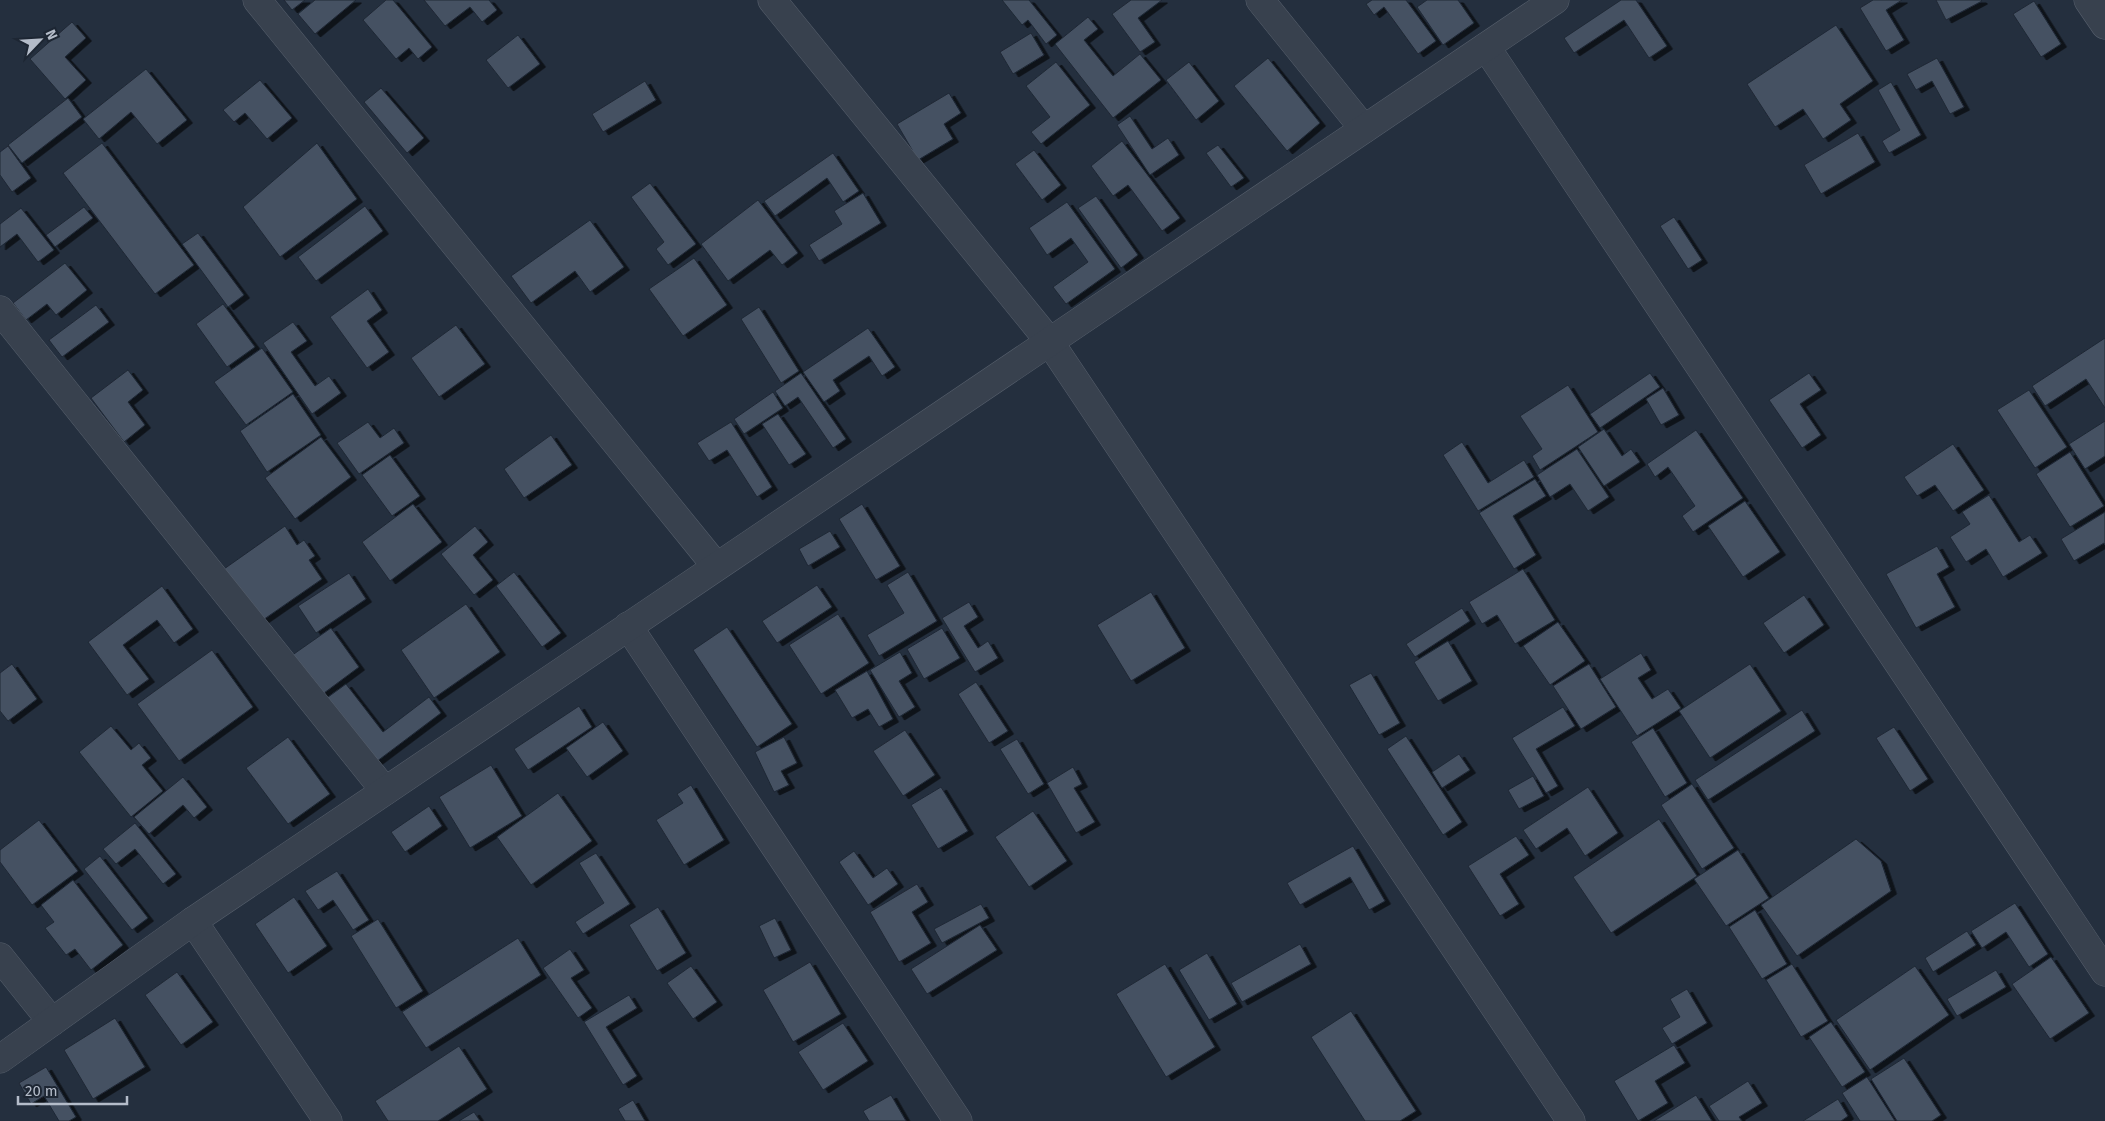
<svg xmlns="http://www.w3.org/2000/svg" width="2105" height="1121" viewBox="0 0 2105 1121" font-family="'Fira Sans',sans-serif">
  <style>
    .building { fill: #455162; stroke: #1f2835; filter: url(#shadow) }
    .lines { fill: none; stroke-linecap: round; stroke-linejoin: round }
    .minor-casing { stroke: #565f6c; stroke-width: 29 }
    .minor { stroke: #38414e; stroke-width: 28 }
  </style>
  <defs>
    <filter id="shadow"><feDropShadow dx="5.5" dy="3" stdDeviation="0" flood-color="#0009"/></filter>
  </defs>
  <rect width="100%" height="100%" fill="#242f3e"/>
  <g class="building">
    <polygon points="284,0 305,0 292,10"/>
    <polygon points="315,0 356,0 315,34 298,14"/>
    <polygon points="386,0 393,0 432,47 418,59 409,48 396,59 363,20"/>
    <polygon points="424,0 489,0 497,10 482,22 470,7 445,26"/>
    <polygon points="1002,0 1029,0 1057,35 1046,44 1028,20 1022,25"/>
    <polygon points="1131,0 1162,0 1138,18 1155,42 1140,52 1112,14"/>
    <polygon points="1372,0 1406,0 1436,41 1418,54 1384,7 1374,15 1366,4"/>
    <polygon points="1427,0 1458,0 1474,23 1443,45 1417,7"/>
    <polygon points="1621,0 1636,0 1667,46 1649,58 1624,20 1574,53 1564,38"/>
    <polygon points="1873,0 1902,0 1886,10 1904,40 1886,51 1860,8"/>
    <polygon points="1936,0 1981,0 1982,1 1946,20"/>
    <polygon points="2034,1 2061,44 2041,57 2013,14"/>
    <polygon points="1088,17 1098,29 1084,40 1113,76 1140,54 1161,80 1113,118 1055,44"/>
    <polygon points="72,22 86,38 65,57 86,80 65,99 30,59"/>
    <polygon points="1836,25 1873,81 1840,104 1851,120 1823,139 1803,109 1775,127 1747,84"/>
    <polygon points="1031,33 1044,55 1013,74 1000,52"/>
    <polygon points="518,35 540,64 508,88 486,60"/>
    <polygon points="1268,58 1320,123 1287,151 1234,86"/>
    <polygon points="1937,58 1964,107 1950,114 1932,81 1916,90 1907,74"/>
    <polygon points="1056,62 1090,105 1041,144 1031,132 1050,117 1026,86"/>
    <polygon points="1189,62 1219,101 1196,120 1166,80"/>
    <polygon points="146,69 187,120 157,144 131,112 99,139 83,119"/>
    <polygon points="260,80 292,118 267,139 245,113 234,122 223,110"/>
    <polygon points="645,81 656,100 603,132 592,114"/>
    <polygon points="1891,82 1921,135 1889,153 1882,141 1900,130 1878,90"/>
    <polygon points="381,88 424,138 407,153 364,102"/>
    <polygon points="949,93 961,113 944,124 953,139 918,160 897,124"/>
    <polygon points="68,98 82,117 22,163 8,145"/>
    <polygon points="1130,116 1152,149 1168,138 1179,155 1150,175 1117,125"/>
    <polygon points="1858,133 1875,162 1821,194 1804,165"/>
    <polygon points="1122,141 1180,218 1162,231 1128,185 1113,196 1091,166"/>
    <polygon points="102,143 194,265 155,294 63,173"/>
    <polygon points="317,143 357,199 280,257 243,207"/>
    <polygon points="1218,145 1244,178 1231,187 1206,153"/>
    <polygon points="8,146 31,178 12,192 0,175 0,152"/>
    <polygon points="1034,150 1061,185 1042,200 1015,164"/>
    <polygon points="833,153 859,191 843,202 827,178 775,216 764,201"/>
    <polygon points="650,183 696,244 668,265 656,249 664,242 631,197"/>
    <polygon points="863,193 881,223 819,261 809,245 842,224 834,211"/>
    <polygon points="1096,196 1138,255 1121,268 1078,208"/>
    <polygon points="758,200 798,253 782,265 770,250 728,281 701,244"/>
    <polygon points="1067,202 1115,269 1066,304 1053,287 1088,262 1071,238 1047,255 1029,228"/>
    <polygon points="365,206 383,231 316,281 298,257"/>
    <polygon points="84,207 93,218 55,247 46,235"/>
    <polygon points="21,208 54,250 38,262 17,234 0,247 0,224"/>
    <polygon points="1674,217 1702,260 1688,269 1660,226"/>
    <polygon points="590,220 624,267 590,292 575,271 531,303 511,276"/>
    <polygon points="198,233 244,295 228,307 182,244"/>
    <polygon points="694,258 727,305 683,336 649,289"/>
    <polygon points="65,263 87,290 56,315 47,304 26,320 13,303"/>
    <polygon points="368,289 382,310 367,321 389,352 367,368 330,317"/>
    <polygon points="223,304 255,347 227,367 196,324"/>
    <polygon points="96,305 109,322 62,357 49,340"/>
    <polygon points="759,307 799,371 781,383 741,319"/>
    <polygon points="293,322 307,341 291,352 315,386 329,376 341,393 312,414 263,343"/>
    <polygon points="456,325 485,364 439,397 411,358"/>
    <polygon points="868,328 895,367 882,376 869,356 833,380 840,391 824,402 803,372"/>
    <polygon points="2105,338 2105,408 2086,379 2045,406 2032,386"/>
    <polygon points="262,348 293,392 246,425 214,382"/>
    <polygon points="128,370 143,390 128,402 145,425 124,442 91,398"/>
    <polygon points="801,373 846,439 833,448 798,397 785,406 775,391"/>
    <polygon points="1650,373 1660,387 1600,428 1590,414"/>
    <polygon points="1809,373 1821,390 1800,404 1821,435 1802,448 1769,400"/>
    <polygon points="1568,385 1598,432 1540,470 1532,456 1542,449 1520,416"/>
    <polygon points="1663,388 1679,415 1661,425 1646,399"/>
    <polygon points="2029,390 2067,447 2035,468 1997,410"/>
    <polygon points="773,392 783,408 744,434 734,419"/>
    <polygon points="293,394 321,435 267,472 240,431"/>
    <polygon points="778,414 806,454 789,465 762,424"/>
    <polygon points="2105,421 2105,456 2085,469 2069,444"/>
    <polygon points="368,422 380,438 394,428 404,443 359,474 337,443"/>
    <polygon points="731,422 772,487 757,497 727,450 709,461 697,443"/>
    <polygon points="1604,429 1622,456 1631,449 1640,462 1604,486 1578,447"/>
    <polygon points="1696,430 1743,498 1693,532 1682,516 1695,506 1668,467 1655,477 1647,464"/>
    <polygon points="551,435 572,465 524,498 504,469"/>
    <polygon points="321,437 351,477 295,519 265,478"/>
    <polygon points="1462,442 1488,483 1524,460 1534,477 1478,511 1443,455"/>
    <polygon points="1953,444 1984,490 1953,511 1935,485 1917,496 1904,477"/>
    <polygon points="1577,449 1609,497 1588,511 1570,484 1550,497 1537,475"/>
    <polygon points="2070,452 2104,506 2070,527 2036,474"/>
    <polygon points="390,455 420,496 392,516 362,475"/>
    <polygon points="1535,479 1546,496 1513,516 1536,555 1514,569 1479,513"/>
    <polygon points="1989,495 2019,542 2030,535 2042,553 2003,577 1986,549 1966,562 1950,537 1970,524 1962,512"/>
    <polygon points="1745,501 1780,552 1743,577 1708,526"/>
    <polygon points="413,504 442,542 390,581 362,542"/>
    <polygon points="862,504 900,566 876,580 839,519"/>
    <polygon points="2105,512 2105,545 2104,543 2074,561 2061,539"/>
    <polygon points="285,526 297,545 304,540 315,556 309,560 322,579 260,622 224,569"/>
    <polygon points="475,526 488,542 473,555 493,580 474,595 441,554"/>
    <polygon points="830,531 840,547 808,566 799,549"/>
    <polygon points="1937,546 1949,567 1937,574 1955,607 1916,628 1886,574"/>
    <polygon points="1523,569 1555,620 1515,644 1497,615 1482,624 1469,602"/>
    <polygon points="514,572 561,633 542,647 496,586"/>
    <polygon points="908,572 937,621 879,656 867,635 904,613 887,585"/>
    <polygon points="349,573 366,599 316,633 298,606"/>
    <polygon points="817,585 832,607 777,643 762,621"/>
    <polygon points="162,586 193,629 174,643 157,620 123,645 149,679 127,695 88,642"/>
    <polygon points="1151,592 1185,648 1131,681 1097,625"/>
    <polygon points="1804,595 1824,625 1784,653 1763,623"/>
    <polygon points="969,602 978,617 964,626 978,648 988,641 998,658 975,672 942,618"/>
    <polygon points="466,604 500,652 434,698 401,650"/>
    <polygon points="1462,608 1470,621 1415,657 1406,644"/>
    <polygon points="838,614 869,663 821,694 789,645"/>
    <polygon points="1558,622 1585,661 1550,685 1523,646"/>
    <polygon points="727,627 792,724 757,747 693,650"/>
    <polygon points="331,628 359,667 320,696 291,656"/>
    <polygon points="942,628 960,658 924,679 907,649"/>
    <polygon points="1448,641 1472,681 1438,701 1414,662"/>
    <polygon points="212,650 253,707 179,761 137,704"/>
    <polygon points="900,652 912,673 899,681 915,707 899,717 870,670"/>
    <polygon points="1641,653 1651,670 1638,678 1652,699 1668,689 1681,708 1637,736 1600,679"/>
    <polygon points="12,664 37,699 8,721 0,711 0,673"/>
    <polygon points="1589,664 1616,707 1581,729 1553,686"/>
    <polygon points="1750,664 1781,711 1710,758 1679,711"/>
    <polygon points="867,671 893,719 879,727 868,709 852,718 835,690"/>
    <polygon points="1371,673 1400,723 1379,735 1349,685"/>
    <polygon points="976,682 1008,731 989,743 958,694"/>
    <polygon points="346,684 383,732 429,697 441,713 372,765 324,700"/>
    <polygon points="579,706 592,727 528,770 514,749"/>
    <polygon points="1563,707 1575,726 1536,749 1558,786 1546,793 1512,738"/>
    <polygon points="1802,710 1815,731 1708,800 1695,780"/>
    <polygon points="603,722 623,751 587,777 566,748"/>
    <polygon points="111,726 131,750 139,743 151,758 142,765 163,791 131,817 79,752"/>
    <polygon points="1894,727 1928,779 1910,791 1876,738"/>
    <polygon points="1653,728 1687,783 1665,797 1631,742"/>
    <polygon points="905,730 935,775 903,796 873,751"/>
    <polygon points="1406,736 1462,822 1443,835 1387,749"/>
    <polygon points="288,737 330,794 288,824 246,768"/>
    <polygon points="784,737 797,763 781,771 789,785 774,792 755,752"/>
    <polygon points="1017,739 1044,784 1028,794 1000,749"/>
    <polygon points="1459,754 1470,770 1442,788 1432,772"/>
    <polygon points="491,765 522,816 470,848 439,797"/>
    <polygon points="1073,767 1082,784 1074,788 1095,822 1076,833 1047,783"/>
    <polygon points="1533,776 1544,796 1519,809 1508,790"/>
    <polygon points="183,777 207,807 194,818 183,805 149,834 134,817"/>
    <polygon points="1692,784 1734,848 1702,869 1661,805"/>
    <polygon points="691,785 724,840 684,865 656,820 683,803 677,794"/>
    <polygon points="941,787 968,831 938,849 911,805"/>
    <polygon points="1588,787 1618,833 1585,856 1567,828 1536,849 1523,830"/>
    <polygon points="558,793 592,841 531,885 497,837"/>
    <polygon points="429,806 442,826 405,852 391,832"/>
    <polygon points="1033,811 1067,861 1029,887 995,837"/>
    <polygon points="1659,819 1697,876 1611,933 1573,877"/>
    <polygon points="39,820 78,871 32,905 0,862 0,850"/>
    <polygon points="135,823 176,874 163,884 135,849 116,864 103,849"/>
    <polygon points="1516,836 1529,855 1500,874 1519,904 1500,916 1468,866"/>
    <polygon points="1856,839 1881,861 1891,891 1797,956 1761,905"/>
    <polygon points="1353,846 1385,901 1369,910 1350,877 1300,905 1287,883"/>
    <polygon points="1738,850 1769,898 1726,926 1694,879"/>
    <polygon points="854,851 873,878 887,868 898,884 868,905 839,862"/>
    <polygon points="596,853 630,904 583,934 575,922 604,903 579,863"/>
    <polygon points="100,856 148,918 132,930 84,869"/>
    <polygon points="337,871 369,920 353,930 333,900 318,910 305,891"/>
    <polygon points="73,880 123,945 91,970 75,949 66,955 45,928 54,922 41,905"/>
    <polygon points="917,884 928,902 912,912 931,943 899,962 870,912"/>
    <polygon points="294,897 327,946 288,973 255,924"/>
    <polygon points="2015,903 2048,954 2029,967 2006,932 1982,948 1971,931"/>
    <polygon points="981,904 989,918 942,943 934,929"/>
    <polygon points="658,907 686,953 657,971 629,925"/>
    <polygon points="1755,910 1787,964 1762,979 1729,927"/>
    <polygon points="775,918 791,950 774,958 759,926"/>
    <polygon points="378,919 423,991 396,1008 351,936"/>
    <polygon points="980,925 997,950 927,994 911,969"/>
    <polygon points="1967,931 1976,945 1933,972 1925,958"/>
    <polygon points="518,938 541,975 426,1048 402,1012"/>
    <polygon points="1300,944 1311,964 1242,1002 1231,983"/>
    <polygon points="570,949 584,970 571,978 592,1008 578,1018 543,968"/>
    <polygon points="1207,953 1237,1004 1209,1020 1179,970"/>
    <polygon points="2051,957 2089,1013 2050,1039 2012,984"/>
    <polygon points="810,962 841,1014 793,1042 763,990"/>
    <polygon points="1165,964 1215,1047 1166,1077 1116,994"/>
    <polygon points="1792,964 1828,1021 1801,1037 1766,980"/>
    <polygon points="691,966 717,1002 693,1019 667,983"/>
    <polygon points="1915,966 1949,1015 1870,1070 1836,1020"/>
    <polygon points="1996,970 2006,987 1957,1016 1947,999"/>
    <polygon points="177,972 213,1022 181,1045 145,995"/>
    <polygon points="1687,989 1707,1023 1672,1044 1662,1028 1680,1017 1670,999"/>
    <polygon points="629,995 637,1008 606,1027 637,1076 623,1085 584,1022"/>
    <polygon points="1351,1011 1416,1111 1400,1121 1365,1121 1311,1037"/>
    <polygon points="115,1018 145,1067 93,1099 64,1050"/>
    <polygon points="1831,1022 1865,1072 1842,1087 1809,1037"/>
    <polygon points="843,1023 868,1061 823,1090 798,1052"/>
    <polygon points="1674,1045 1685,1063 1655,1081 1668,1103 1638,1121 1614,1081"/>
    <polygon points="459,1046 487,1089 438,1121 388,1121 375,1101"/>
    <polygon points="1904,1058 1941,1115 1932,1121 1897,1121 1871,1079"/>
    <polygon points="46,1067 76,1117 69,1121 59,1121 44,1096 31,1104 19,1083"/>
    <polygon points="1867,1077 1895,1121 1860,1121 1842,1093"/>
    <polygon points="1748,1081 1762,1103 1739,1117 1742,1121 1719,1121 1709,1106"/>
    <polygon points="891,1095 906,1121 869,1121 863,1111"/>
    <polygon points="1696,1095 1712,1121 1654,1121"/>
    <polygon points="1838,1099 1848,1116 1841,1121 1803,1121"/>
    <polygon points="633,1100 645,1121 625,1121 618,1109"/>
    <polygon points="474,1112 480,1121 459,1121"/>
  </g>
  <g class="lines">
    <defs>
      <g id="minor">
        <polyline points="257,0 716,566"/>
        <polyline points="772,0 1049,341 1571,1121"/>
        <polyline points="1260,0 1364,129"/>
        <polyline points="2088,0 2105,25"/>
        <polyline points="1486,47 2105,972"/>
        <polyline points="0,310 385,791"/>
        <polyline points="628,626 958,1121"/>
        <polyline points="193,921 328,1121"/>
        <polyline points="0,957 52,1022"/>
        <polyline points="0,1059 193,921 1555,0"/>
      </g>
    </defs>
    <use href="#minor" class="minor-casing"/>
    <use href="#minor" class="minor"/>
  </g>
  <g transform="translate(40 40) rotate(65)" stroke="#1d2633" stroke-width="4" paint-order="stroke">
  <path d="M0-4L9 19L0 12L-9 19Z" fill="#b4bcc9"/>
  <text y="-8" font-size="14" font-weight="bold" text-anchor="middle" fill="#b4bcc9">N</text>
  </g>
  <path d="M18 1096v8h109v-8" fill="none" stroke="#b4bcc9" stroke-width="2.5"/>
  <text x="25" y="1096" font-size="15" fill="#b4bcc9" stroke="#1d2633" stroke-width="4" paint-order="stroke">20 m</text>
</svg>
